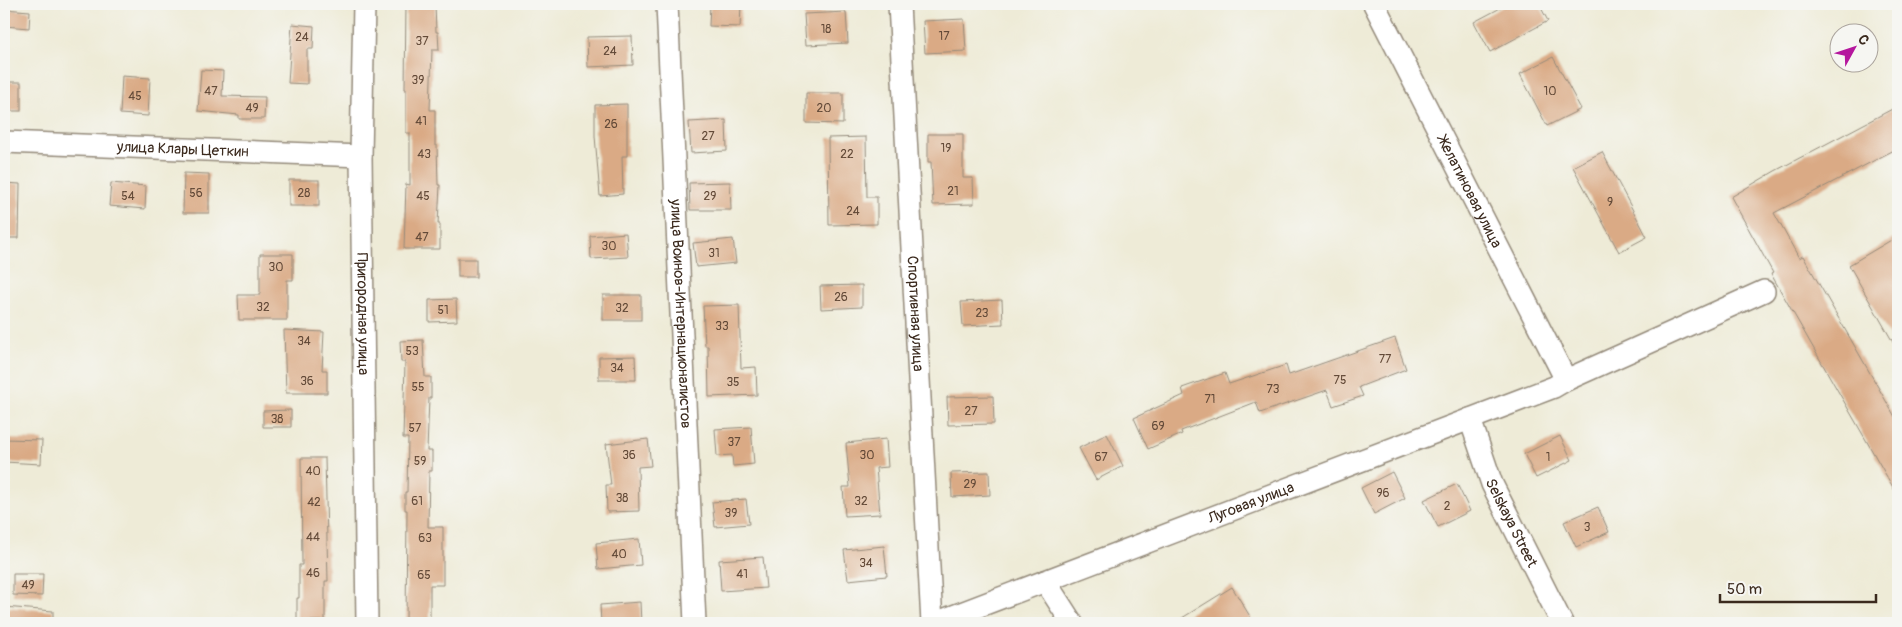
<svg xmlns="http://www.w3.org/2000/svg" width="1902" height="627" viewBox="0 0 1902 627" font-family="Pangolin,sans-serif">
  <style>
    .building { fill: #daaa85 }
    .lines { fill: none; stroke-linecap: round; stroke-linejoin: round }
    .street-casing { stroke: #948a7a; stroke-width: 24 }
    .street { stroke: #fff; stroke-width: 21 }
    .labels { text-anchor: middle; stroke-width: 4; stroke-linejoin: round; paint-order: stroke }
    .number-label { font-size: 12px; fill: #634a38 }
    .street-label { font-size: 15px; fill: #3b2a1e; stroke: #f6f6f2 }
  </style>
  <rect width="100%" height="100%" fill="#f6f6f2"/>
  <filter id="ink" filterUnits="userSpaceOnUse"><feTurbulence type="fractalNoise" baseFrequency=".02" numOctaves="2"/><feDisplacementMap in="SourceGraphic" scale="10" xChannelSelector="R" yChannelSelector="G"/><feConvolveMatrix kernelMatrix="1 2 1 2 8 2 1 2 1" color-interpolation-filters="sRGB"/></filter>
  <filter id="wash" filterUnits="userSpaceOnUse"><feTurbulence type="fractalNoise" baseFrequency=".0096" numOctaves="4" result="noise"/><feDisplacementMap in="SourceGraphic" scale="20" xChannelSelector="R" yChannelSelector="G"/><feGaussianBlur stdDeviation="1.12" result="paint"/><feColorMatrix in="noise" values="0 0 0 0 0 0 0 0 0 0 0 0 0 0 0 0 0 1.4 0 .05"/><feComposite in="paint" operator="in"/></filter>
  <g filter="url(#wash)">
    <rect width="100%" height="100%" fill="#eeebd7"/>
    <g id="blocks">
      <g class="building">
        <polygon points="406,4 435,4 436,32 438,32 439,50 432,50 430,110 435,110 435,145 437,145 438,185 440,185 438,224 440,224 440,249 404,249 406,184 410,185 410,133 406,133 406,89 405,89"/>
        <polygon points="710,4 741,4 740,27 709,26"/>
        <polygon points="1508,4 1539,4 1548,21 1490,52 1474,22"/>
        <polygon points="4,9 30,11 29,28 4,26"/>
        <polygon points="846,12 848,43 806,45 804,14"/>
        <polygon points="964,19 966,51 925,53 923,21"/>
        <polygon points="292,24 314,26 313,49 307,49 307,84 288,83"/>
        <polygon points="632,36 633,65 588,67 587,37"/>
        <polygon points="1553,57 1581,109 1547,126 1520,74"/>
        <polygon points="201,70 223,71 222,96 265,97 264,119 239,119 239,115 198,111"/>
        <polygon points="122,76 150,78 148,116 120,114"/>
        <rect x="4" y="82" width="17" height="29"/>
        <polygon points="806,93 843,93 843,124 806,123"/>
        <polygon points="627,104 627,156 622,156 623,194 600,196 595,136 595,105"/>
        <polygon points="1898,106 1898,148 1774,213 1799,258 1803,256 1898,422 1898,496 1771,274 1773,273 1731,197 1775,171"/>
        <polygon points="726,120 727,151 691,153 689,122"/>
        <polygon points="928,134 963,134 963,178 973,178 974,204 933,205 931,162 928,162"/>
        <polygon points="866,137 867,197 877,197 877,224 829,225 828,138"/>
        <polygon points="1602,152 1647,237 1619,252 1573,167"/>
        <polygon points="184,173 209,174 209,213 183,213"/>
        <rect x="289" y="180" width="30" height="26"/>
        <polygon points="730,182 731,210 690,210 689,183"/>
        <polygon points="4,183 20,184 19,238 4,238"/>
        <polygon points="111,183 146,186 145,209 109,206"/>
        <polygon points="626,233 628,257 591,259 590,236"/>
        <polygon points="1898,236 1898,351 1849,265"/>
        <polygon points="733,239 736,263 696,267 693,243"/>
        <polygon points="260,254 293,254 293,280 287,280 287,320 239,320 238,295 260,295"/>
        <rect x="458" y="259" width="18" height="18"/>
        <polygon points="862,285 862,307 821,309 820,286"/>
        <rect x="603" y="295" width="38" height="25"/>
        <polygon points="456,299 457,321 429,322 429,300"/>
        <polygon points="1002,300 1003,324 963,326 961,302"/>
        <polygon points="739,305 741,368 756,367 757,395 709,397 708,346 705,346 703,306"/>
        <polygon points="284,330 324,332 322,370 327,370 327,393 286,393"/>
        <polygon points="1395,338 1406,369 1359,387 1363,396 1333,406 1327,390 1260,413 1256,402 1181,431 1182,434 1148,449 1134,418 1184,395 1182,388 1225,373 1229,384 1286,365 1289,375"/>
        <polygon points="423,340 425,377 431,377 431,398 429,398 427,451 432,451 432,471 429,471 428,527 443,527 443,585 430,585 430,622 406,623 407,510 405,510 405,492 407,492 408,438 403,438 405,362 401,362 400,341"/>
        <polygon points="635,356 636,380 599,380 599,357"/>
        <polygon points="993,396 994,424 948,425 947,397"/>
        <polygon points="291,410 291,427 263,427 263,411"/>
        <polygon points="751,427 754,464 733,466 732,455 717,456 715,429"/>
        <polygon points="1107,434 1123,466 1096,480 1079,448"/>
        <polygon points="1560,436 1572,460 1536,478 1524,454"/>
        <polygon points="4,439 42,440 41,464 4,462"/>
        <polygon points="648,439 651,466 638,467 639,511 607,512 606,485 611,485 606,444"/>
        <polygon points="886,439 888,467 876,468 880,514 845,516 843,487 850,487 846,443"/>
        <polygon points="301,458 325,458 328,581 325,581 325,621 297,621 297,598 299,598 299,565 302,565"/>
        <polygon points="989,472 990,495 952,497 951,473"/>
        <polygon points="1392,472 1405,498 1374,514 1361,488"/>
        <polygon points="1457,484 1470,511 1438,527 1424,500"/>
        <polygon points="746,499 749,524 715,527 712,502"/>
        <polygon points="1598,507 1609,532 1576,547 1564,522"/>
        <polygon points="639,539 641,565 598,569 596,543"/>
        <polygon points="884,546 887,576 848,580 844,550"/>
        <polygon points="763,557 766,588 721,591 719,560"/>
        <polygon points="13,574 43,574 42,596 13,595"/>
        <polygon points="1232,587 1251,618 1242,623 1174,623"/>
        <polygon points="640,602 641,623 601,623 600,605"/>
        <polygon points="4,607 53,611 53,623 4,623"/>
      </g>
    </g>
  </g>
  <g filter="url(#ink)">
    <use href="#blocks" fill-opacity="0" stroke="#948a7a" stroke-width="1"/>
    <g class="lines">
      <defs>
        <g id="street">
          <path id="s1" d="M364 4 361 156 367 623"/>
          <path id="s2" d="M667 4 695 623"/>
          <path id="s3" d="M899 4 932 623"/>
          <path id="s4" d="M1374 4 1566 380"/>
          <path id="s5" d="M4 142 361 156"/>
          <path id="s6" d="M1470 419 1492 484 1562 623"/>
          <polyline points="1045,581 1072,623"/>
          <path id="s7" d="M935 623 1554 387 1566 380 1764 291"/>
        </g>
      </defs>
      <use href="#street" class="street-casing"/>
      <use href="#street" class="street"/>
    </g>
  </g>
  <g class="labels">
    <g class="number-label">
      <text x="826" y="33">18</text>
      <text x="944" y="40">17</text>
      <text x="302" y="41">24</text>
      <text x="422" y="45">37</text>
      <text x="610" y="55">24</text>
      <text x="418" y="84">39</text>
      <text x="211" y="95">47</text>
      <text x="1550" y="95">10</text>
      <text x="135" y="100">45</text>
      <text x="252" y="112">49</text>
      <text x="824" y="112">20</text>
      <text x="421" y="125">41</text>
      <text x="611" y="128">26</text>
      <text x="708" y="140">27</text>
      <text x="946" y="152">19</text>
      <text x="424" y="158">43</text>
      <text x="847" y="158">22</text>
      <text x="953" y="195">21</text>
      <text x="196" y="197">56</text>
      <text x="304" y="197">28</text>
      <text x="128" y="200">54</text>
      <text x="423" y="200">45</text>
      <text x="710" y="200">29</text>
      <text x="1610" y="206">9</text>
      <text x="853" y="215">24</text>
      <text x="422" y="241">47</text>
      <text x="609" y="250">30</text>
      <text x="714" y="257">31</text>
      <text x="276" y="271">30</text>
      <text x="841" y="301">26</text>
      <text x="263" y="311">32</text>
      <text x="622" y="312">32</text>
      <text x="443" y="314">51</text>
      <text x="982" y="317">23</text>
      <text x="722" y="330">33</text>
      <text x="304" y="345">34</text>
      <text x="412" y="355">53</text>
      <text x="1385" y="363">77</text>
      <text x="617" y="372">34</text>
      <text x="1340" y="384">75</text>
      <text x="307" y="385">36</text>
      <text x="733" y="386">35</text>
      <text x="418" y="391">55</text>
      <text x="1273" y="393">73</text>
      <text x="1210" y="403">71</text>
      <text x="971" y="415">27</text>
      <text x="277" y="423">38</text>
      <text x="1158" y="430">69</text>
      <text x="415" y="432">57</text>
      <text x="734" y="446">37</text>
      <text x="629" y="459">36</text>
      <text x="867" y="459">30</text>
      <text x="1101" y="461">67</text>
      <text x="1548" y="461">1</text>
      <text x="420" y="465">59</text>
      <text x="313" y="475">40</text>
      <text x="970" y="488">29</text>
      <text x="1383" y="497">96</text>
      <text x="622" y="502">38</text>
      <text x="417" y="505">61</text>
      <text x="861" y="505">32</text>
      <text x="314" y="506">42</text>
      <text x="1447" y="510">2</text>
      <text x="731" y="517">39</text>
      <text x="1587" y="531">3</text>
      <text x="313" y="541">44</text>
      <text x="425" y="542">63</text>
      <text x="619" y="558">40</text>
      <text x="866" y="567">34</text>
      <text x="313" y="577">46</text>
      <text x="742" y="578">41</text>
      <text x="424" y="579">65</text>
      <text x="28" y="589">49</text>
    </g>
    <g class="street-label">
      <text dy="5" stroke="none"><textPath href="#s5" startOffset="179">улица Клары Цеткин</textPath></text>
      <text dy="5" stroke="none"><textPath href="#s4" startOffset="211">Желатиновая улица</textPath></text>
      <text dy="5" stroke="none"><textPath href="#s1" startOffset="310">Пригородная улица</textPath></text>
      <text dy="5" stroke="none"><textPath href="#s2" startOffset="310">улица Воинов-Интернационалистов</textPath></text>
      <text dy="5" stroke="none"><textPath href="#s3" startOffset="310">Спортивная улица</textPath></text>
      <text dy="5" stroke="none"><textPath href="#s7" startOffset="338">Луговая улица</textPath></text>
      <text dy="5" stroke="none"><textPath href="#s6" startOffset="112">Selskaya Street</textPath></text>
    </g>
  </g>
  <rect width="1902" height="627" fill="none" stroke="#f6f6f2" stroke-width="20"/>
  <g transform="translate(1854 48) rotate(50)"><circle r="24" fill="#f6f6f2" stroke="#aba49d"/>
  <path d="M0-4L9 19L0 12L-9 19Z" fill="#b5179e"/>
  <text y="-8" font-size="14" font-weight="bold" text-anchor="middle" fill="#3b2a1e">С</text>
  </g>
  <path d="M1720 594v8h156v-8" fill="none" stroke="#3b2a1e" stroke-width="2.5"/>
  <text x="1727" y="594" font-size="15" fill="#3b2a1e" stroke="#f6f6f2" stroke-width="4" paint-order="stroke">50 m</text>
</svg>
